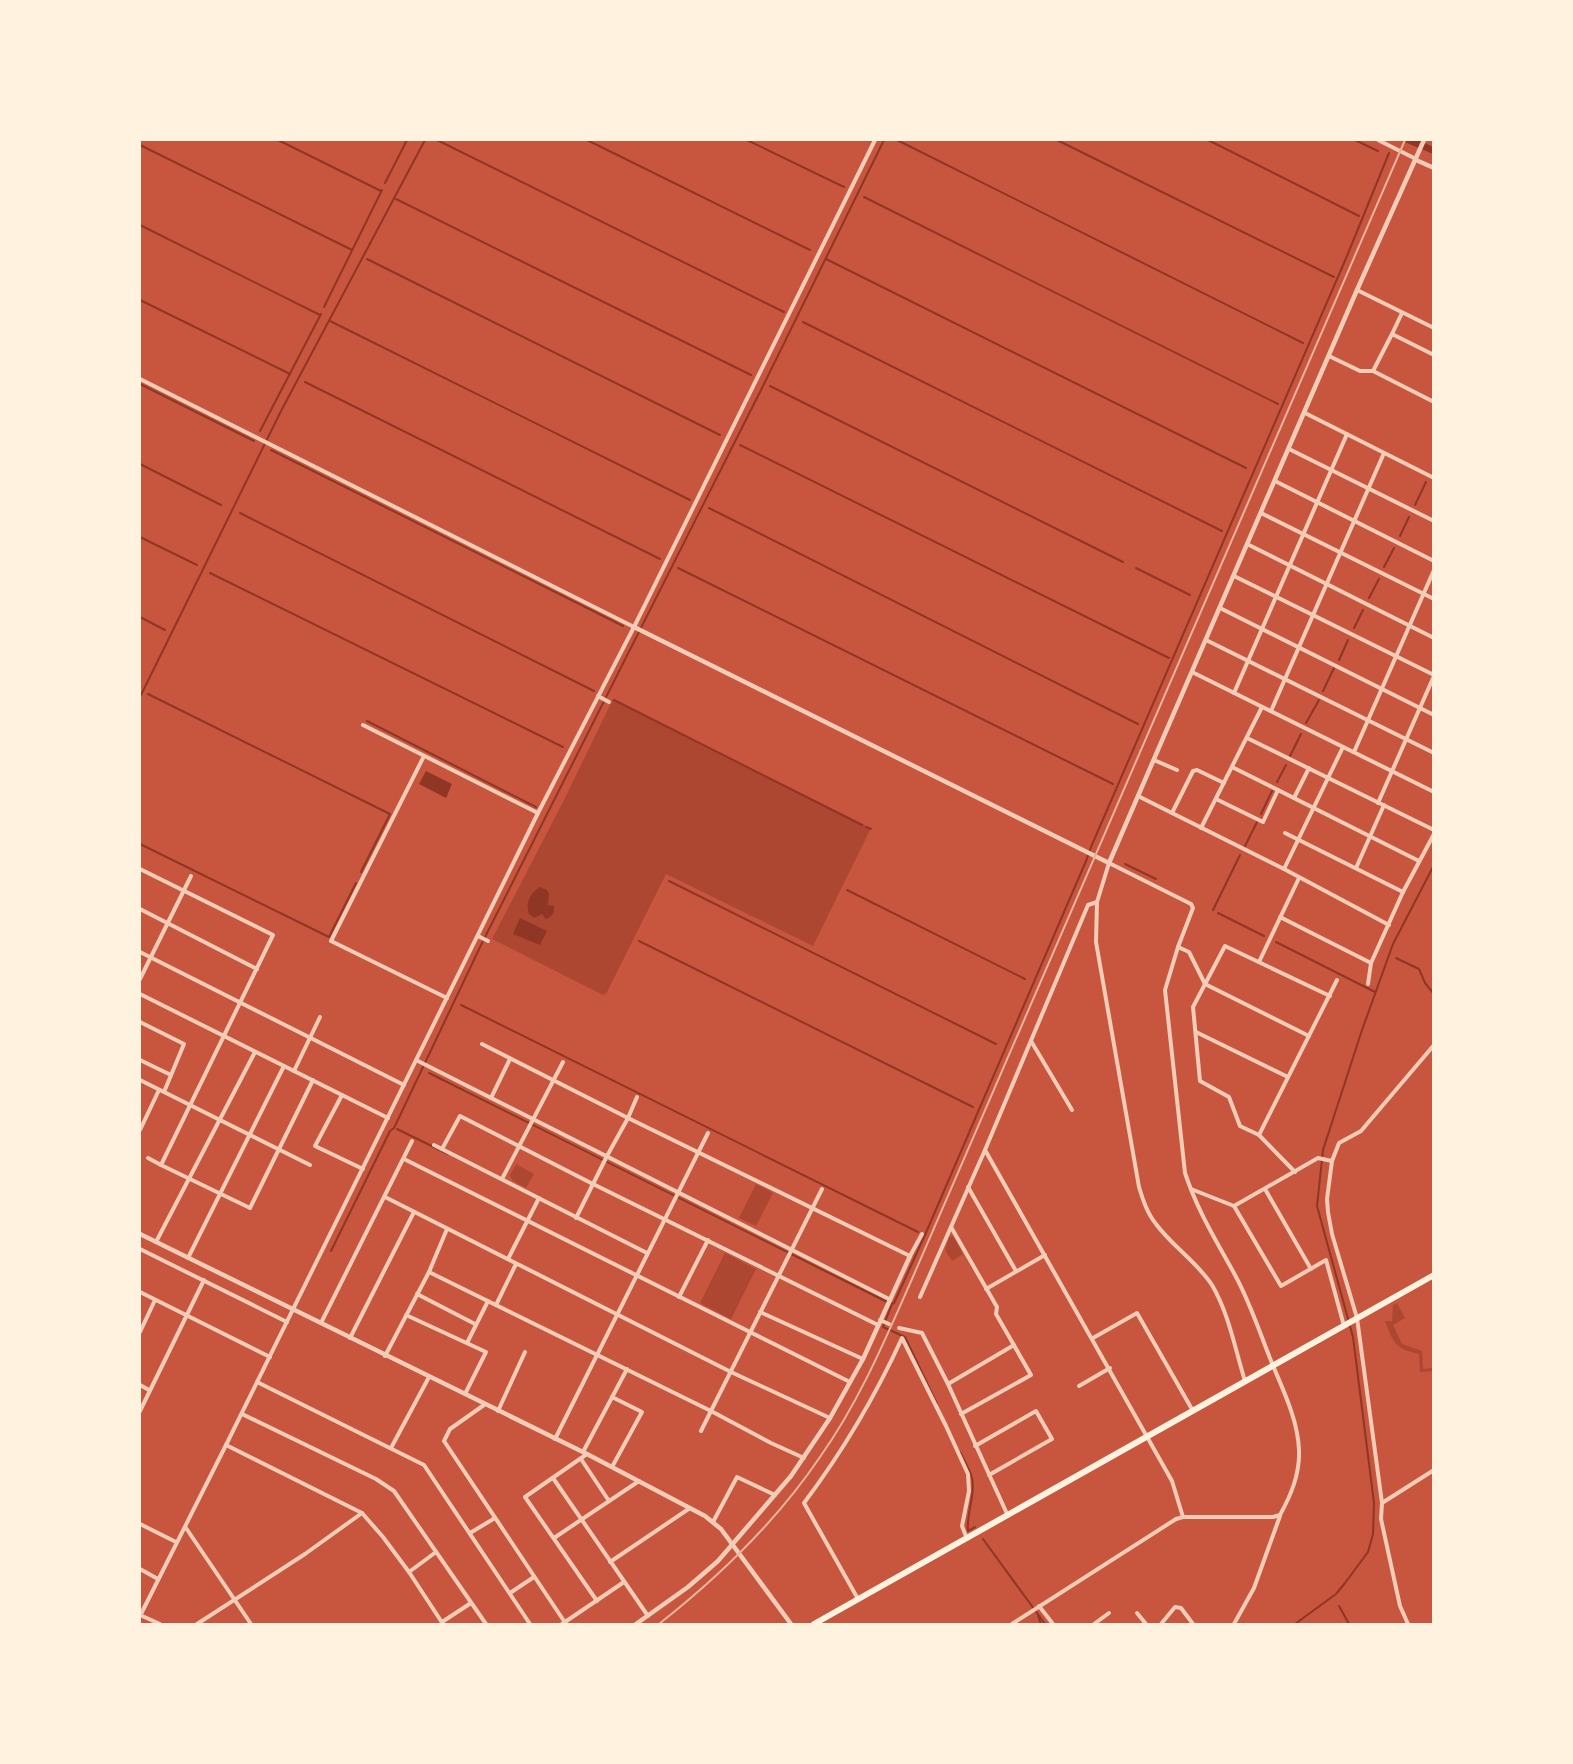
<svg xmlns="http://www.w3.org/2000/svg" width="1573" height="1764" font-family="'Sofia Sans Condensed',sans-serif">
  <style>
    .green { fill: #ae4732 }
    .water { fill: #8f3625 }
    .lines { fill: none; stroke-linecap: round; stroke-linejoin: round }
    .stream { stroke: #8f3625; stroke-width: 2 }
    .minor { stroke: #f1ccb7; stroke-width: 4 }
    .tertiary { stroke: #f1ccb7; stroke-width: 4.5 }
    .primary { stroke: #fff3e0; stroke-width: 6 }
    .rail { stroke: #e9b49f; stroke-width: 2 }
  </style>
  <rect width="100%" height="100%" fill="#c8553d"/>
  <!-- green -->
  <g class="green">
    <polygon points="613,699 871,828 813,946 666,874 606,994 603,995 492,939 563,802"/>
    <polygon points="516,1164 534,1174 526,1188 512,1180 510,1175"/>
    <polygon points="756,1184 773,1193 756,1226 739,1218"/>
    <polygon points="953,1236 963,1254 952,1261 945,1250 949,1237"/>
    <polygon points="725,1253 756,1269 731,1319 700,1303"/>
    <path d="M 1397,1303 L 1405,1318 L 1393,1325 L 1402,1344 L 1422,1351 L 1423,1369 L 1433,1368 L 1433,1371 L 1420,1372 L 1419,1354 C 1396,1349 1393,1343 1385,1321 L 1392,1321 L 1393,1305 Z"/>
  </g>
  <!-- water -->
  <g class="water">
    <polygon points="1400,140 1419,140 1433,147 1433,154"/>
    <polygon points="426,771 452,784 446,798 419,784"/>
    <path d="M 540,887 L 547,890 L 549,894 L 548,905 L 554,906 C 555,912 552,917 546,919 L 542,914 L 534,918 L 529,914 C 525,903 530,893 540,887 Z"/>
    <polygon points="520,918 547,931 540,945 513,934"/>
  </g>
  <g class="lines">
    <!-- stream -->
    <g class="stream">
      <polyline points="278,140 381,191"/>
      <polyline points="437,140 784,312"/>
      <polyline points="587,140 810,250"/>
      <polyline points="747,140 844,187"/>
      <polyline points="897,140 1303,343"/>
      <polyline points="1057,140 1334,277"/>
      <polyline points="1208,140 1359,216"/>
      <polyline points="1355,140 1378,151"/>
      <polyline points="140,145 352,250"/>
      <polyline points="385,183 407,140"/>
      <polyline points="864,197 1278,404"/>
      <polyline points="396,199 751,375"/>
      <polyline points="140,225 320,315"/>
      <polyline points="367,259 720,435"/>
      <polyline points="826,259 1246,468"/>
      <polyline points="140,300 290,374"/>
      <polyline points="324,307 382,190"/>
      <polyline points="330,321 690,500"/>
      <polyline points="803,322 1222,531"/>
      <polyline points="305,382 660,559"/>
      <polyline points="140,384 254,441"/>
      <polyline points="770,386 1123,562"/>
      <polyline points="260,431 321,314"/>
      <polyline points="740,445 1169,658"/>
      <polyline points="271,450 623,626"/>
      <polyline points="140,464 221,505"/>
      <polyline points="1433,467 1434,467"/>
      <polyline points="1415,505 1426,482"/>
      <polyline points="709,508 1138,724"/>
      <polyline points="240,513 594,691"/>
      <polyline points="1400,536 1409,517"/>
      <polyline points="140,537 197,565"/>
      <polyline points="1384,567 1394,548"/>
      <polyline points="678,568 1113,784"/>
      <polyline points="1136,568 1190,595"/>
      <polyline points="210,573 563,747"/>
      <polyline points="1369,598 1379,579"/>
      <polyline points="140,617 165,630"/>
      <polyline points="1354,628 1363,610"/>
      <polyline points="1339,660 1348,640"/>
      <polyline points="1323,691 1334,668"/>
      <polyline points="148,694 390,814 361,872"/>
      <polyline points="140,697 281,411 425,140"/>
      <polyline points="614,700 862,825"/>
      <polyline points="367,721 536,807"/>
      <polyline points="1306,723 1319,700"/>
      <polyline points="1290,756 1301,734"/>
      <polyline points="1277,782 1286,765"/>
      <polyline points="1261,814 1272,791"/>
      <polyline points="866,827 871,829"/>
      <polyline points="140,844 329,937 356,883"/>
      <polyline points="1245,846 1257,822"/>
      <polyline points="1125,864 1156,879"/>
      <polyline points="669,881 996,1044"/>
      <polyline points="847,890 1025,979"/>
      <polyline points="1213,910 1240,855"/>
      <polyline points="1218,913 1264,936"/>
      <polyline points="639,941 973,1107"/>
      <polyline points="1276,942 1375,992"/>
      <polyline points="1396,958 1419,969 1425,983 1434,994"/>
      <polyline points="461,1005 918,1232"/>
      <polyline points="429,1073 887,1302"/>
      <polyline points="397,1129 448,1154"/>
      <polyline points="331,1251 390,1131 394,1128 482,943 761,390 884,140"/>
      <polyline points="892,1304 894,1303 925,1235 1086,861 1091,847 1347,256 1389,153"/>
      <polyline points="892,1304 883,1327 905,1337 937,1404"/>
      <path d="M 960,1452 C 964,1460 970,1470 972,1478 C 976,1494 966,1514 968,1531 L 975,1527"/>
      <polyline points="983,1539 1045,1624"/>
      <polyline points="1339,1606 1349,1624"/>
      <polyline points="1038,1616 1041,1624"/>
      <polyline points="1295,1624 1336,1594 1345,1583 1368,1552 1373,1534 1374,1503 1353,1337 1317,1206 1323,1150 1362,1030 1393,944 1434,865"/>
    </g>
    <!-- minor -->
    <g class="minor">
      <polyline points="1378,140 1416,159"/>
      <polyline points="1357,290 1434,328"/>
      <polyline points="1392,334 1402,313"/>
      <polyline points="1329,356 1360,371 1373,371 1434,402"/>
      <polyline points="1373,371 1392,334 1434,355"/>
      <polyline points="140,379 634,627"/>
      <polyline points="1305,413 1434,478"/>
      <polyline points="1289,449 1434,521"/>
      <polyline points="1275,481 1434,561"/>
      <polyline points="1261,513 1434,599"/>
      <polyline points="1247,544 1434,638"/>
      <polyline points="1234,576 1434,675"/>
      <polyline points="1220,608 1434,715"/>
      <polyline points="1206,640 1434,753"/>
      <polyline points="1192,672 1434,792"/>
      <polyline points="1234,693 1347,434"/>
      <polyline points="598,696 609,702"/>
      <polyline points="1271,711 1384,453"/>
      <polyline points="363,725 538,813"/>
      <polyline points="1247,738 1434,830"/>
      <polyline points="1354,752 1434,570"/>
      <polyline points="424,756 331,941 447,998"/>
      <polyline points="1154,760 1177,770"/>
      <polyline points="1232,767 1419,861"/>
      <polyline points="1138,796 1284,869 1389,925"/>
      <polyline points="1294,798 1309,768"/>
      <polyline points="1216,799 1263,822 1278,790"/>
      <polyline points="1378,803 1434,676"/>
      <polyline points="1172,813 1193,771 1197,770 1224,783"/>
      <polyline points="1201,828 1262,707"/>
      <polyline points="1285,833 1403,892"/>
      <polyline points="1356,868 1384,805"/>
      <polyline points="140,869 273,935 161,1165 250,1208 313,1080"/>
      <polyline points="1284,869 1343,747"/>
      <polyline points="140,909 257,969"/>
      <polyline points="1280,917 1371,963"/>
      <polyline points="478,936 488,941"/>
      <polyline points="1178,947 1189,952 1205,984 1309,1036"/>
      <polyline points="140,952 404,1085"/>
      <polyline points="1259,962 1299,878"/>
      <polyline points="140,979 191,876"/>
      <polyline points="1368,984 1371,963 1403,892 1434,834"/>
      <polyline points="140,994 388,1118"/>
      <polyline points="140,1022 184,1044 164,1092"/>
      <polyline points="1196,1032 1288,1077"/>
      <polyline points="1031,1041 1072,1110"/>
      <polyline points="482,1044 628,1118 910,1256 922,1234"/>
      <polyline points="140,1060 171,1075"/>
      <polyline points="416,1060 889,1299"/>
      <polyline points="294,1071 320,1017"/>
      <polyline points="140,1080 310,1165"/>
      <polyline points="342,1095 315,1146 363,1169"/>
      <polyline points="491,1098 510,1059"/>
      <polyline points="140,1130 159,1090"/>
      <polyline points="1259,1135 1337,980"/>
      <polyline points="434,1145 647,1253"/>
      <polyline points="442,1149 460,1116 593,1184 878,1325"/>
      <polyline points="985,1150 1172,1481 1183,1517"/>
      <polyline points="148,1158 161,1165"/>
      <polyline points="404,1159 850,1382"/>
      <polyline points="1332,1161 1327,1199 1328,1212 1332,1234 1357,1318 1382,1503 1381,1519 1400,1606 1408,1624"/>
      <polyline points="1295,1172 1259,1135 1240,1126 1229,1097 1200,1081 1193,1007 1225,946 1330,996"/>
      <polyline points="502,1179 563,1062"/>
      <polyline points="968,1187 1016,1271"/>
      <polyline points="1191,1189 1234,1206 1318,1158 1332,1161 1339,1143 1361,1131 1434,1045"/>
      <polyline points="1265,1189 1311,1269"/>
      <polyline points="385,1197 731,1372 830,1418"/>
      <polyline points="1234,1206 1281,1286 1326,1260 1344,1326"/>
      <polyline points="576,1218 607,1156 628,1118 637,1097"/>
      <polyline points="951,1227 997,1307 996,1314 1031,1375 961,1414"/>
      <polyline points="156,1242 255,1052"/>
      <polyline points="140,1249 287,1322"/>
      <polyline points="188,1258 284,1066"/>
      <polyline points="508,1259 539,1198"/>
      <polyline points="429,1272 711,1411 771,1443 804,1458"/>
      <polyline points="986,1289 1045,1255"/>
      <polyline points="140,1292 270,1357"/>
      <polyline points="417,1294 475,1324"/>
      <polyline points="679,1297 708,1240"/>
      <polyline points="920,1297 985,1150 1088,905 1097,902"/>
      <polyline points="496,1305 516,1264"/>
      <polyline points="760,1312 863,1359"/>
      <polyline points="406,1315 486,1352 465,1394"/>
      <polyline points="880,1320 889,1324"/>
      <polyline points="321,1323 412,1141"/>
      <polyline points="899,1328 922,1333 948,1384 1008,1516"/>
      <polyline points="140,1332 155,1300"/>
      <polyline points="350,1338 414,1212"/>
      <polyline points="1093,1338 1137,1313 1193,1411"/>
      <polyline points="467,1343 488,1301"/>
      <polyline points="385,1356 429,1272 447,1229"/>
      <polyline points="257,1382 424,1465 530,1624"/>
      <polyline points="948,1384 1014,1345"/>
      <polyline points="140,1385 149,1390"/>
      <polyline points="1079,1386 1110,1368"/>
      <polyline points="484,1405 450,1429 444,1441 566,1624"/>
      <polyline points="140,1411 204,1280"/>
      <polyline points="498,1411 525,1352"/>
      <polyline points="242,1414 376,1479 394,1491 486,1624"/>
      <polyline points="701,1431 822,1189"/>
      <polyline points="555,1439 708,1133"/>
      <polyline points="226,1445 362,1513 383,1537 409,1572 443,1624"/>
      <polyline points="975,1446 1036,1411 1052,1439 989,1475"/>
      <polyline points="391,1448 429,1377"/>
      <polyline points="583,1452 627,1369"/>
      <polyline points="587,1454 525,1497 597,1601"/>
      <polyline points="581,1459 609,1501"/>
      <polyline points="612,1467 642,1412 612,1397"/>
      <polyline points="553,1478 648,1616"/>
      <polyline points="1382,1503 1434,1470"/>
      <polyline points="713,1522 737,1477 775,1495"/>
      <polyline points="140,1524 176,1542"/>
      <polyline points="186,1528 251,1624"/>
      <polyline points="470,1533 495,1518"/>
      <polyline points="554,1538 639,1481"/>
      <polyline points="610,1562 690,1508"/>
      <polyline points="140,1569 158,1579"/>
      <polyline points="409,1572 436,1552"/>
      <polyline points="510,1593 534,1577"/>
      <path d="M 858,1599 L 804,1503 C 843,1451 875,1397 902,1338 L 946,1426 L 968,1474 L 969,1491 L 962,1526 L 967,1539"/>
      <polyline points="1039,1606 1053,1624"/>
      <polyline points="1137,1613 1146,1624"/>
      <polyline points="140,1615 160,1624"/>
      <polyline points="140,1616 226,1445 538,813 634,627 875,140"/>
      <polyline points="442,1622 471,1603"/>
      <polyline points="197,1624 305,1554 362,1513"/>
      <polyline points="562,1624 624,1582"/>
      <path d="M 1012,1624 L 1176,1519 L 1183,1517 L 1273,1517 L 1280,1515 C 1291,1495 1300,1474 1299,1450 C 1298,1422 1285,1394 1274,1368 C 1261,1337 1251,1304 1235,1275 C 1216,1240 1198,1212 1185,1173 L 1165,990 L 1178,947 L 1193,908 L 1191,904 L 1109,863 L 1097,902 L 1096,942 L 1139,1187 C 1143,1200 1147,1213 1156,1224 C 1172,1246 1197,1262 1212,1285 C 1229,1314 1235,1349 1245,1381"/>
      <polyline points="1094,1624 1109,1613"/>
      <polyline points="1161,1624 1175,1607 1181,1608 1193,1624"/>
      <polyline points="1234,1624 1254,1588 1280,1516"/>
    </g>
    <!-- tertiary -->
    <g class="tertiary">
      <polyline points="1416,160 1434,168"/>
      <polyline points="634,627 1109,863 1357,290 1424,140"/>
      <polyline points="140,1234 587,1454 705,1516 721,1529 791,1624"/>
      <polyline points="636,1624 688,1587 718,1561 791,1476 830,1418 863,1359 910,1256"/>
    </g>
    <!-- primary -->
    <polyline class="primary" points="814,1624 1434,1275"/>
    <!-- rail -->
    <path class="rail" d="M 659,1624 C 720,1576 776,1522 820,1457 C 859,1402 885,1340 912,1279 L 1405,140"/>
  </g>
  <!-- border -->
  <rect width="1573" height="1764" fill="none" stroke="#fff3e0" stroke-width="282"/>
</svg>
